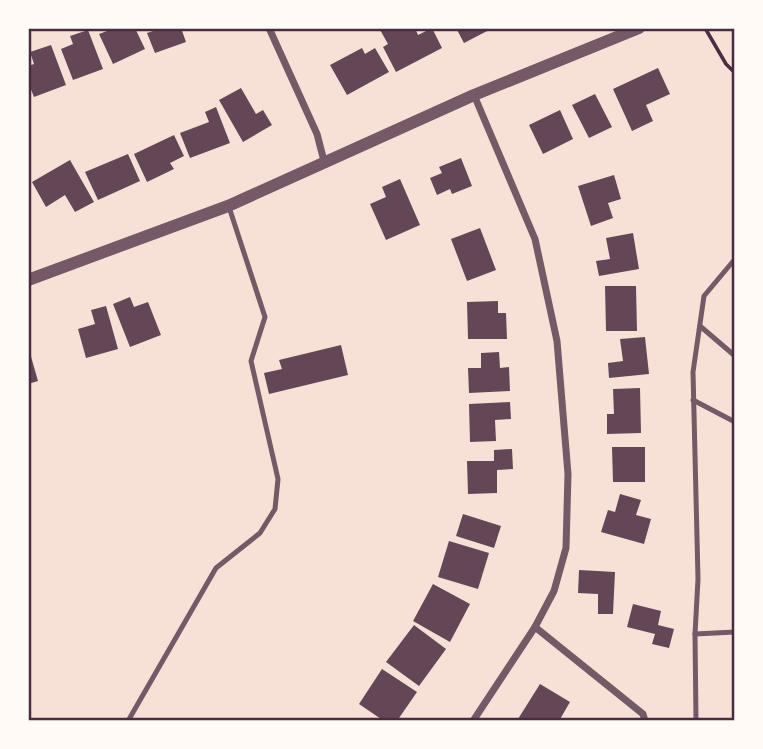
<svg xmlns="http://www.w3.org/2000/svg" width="763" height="749" font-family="Cabin,sans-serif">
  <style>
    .building { fill: #644757 }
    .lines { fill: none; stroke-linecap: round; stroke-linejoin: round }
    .path { stroke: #4a2c40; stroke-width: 3.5 }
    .service { stroke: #755966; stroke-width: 5 }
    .minor { stroke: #755966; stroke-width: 7 }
    .tertiary { stroke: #755966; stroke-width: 12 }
    .neatline { fill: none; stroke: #4a2c40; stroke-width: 2.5 }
  </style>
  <rect width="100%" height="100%" fill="#f7e1d7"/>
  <!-- building -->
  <g class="building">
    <polygon points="106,28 135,28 145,49 113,64 99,34 107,31"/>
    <polygon points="162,28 181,28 186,42 155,53 147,33"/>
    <polygon points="379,28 415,28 418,35 432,28 442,48 396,72 383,47 388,44"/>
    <polygon points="456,28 493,28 464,43"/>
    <polygon points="88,30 103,69 73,80 61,49 73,44 70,36"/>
    <polygon points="51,45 66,85 34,97 28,82 28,66 34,64 30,52"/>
    <polygon points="362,48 365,54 375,48 389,72 347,95 330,65"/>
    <polygon points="658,68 670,94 646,105 653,121 632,131 613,89"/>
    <polygon points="241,88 256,114 263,110 272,125 243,142 219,100"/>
    <polygon points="595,94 612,127 589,138 572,105"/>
    <polygon points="216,107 230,143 190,158 180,133 209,122 205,112"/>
    <polygon points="560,110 573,139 543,154 529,125"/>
    <polygon points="174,135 184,156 170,163 174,169 147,182 134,154"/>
    <polygon points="128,154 140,181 98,200 85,172"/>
    <polygon points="461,158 472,186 452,194 450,189 437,195 430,178 442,173 439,167"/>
    <polygon points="70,160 94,202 75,212 65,195 46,207 32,182"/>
    <polygon points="614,175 621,199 608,203 613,218 591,226 578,186"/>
    <polygon points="400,179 420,225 386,240 370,204 386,197 382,187"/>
    <polygon points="480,228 496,270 467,281 451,239"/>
    <polygon points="633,233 639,269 599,276 596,261 610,259 606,238"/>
    <polygon points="605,286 636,286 637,331 606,331"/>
    <polygon points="130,297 134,307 148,302 161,335 130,347 113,304"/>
    <polygon points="498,301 498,313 506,313 507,339 468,339 467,302"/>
    <polygon points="106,306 118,349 86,358 78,329 95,324 91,310"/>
    <polygon points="645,337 649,374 609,378 608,363 623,361 620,339"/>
    <polygon points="341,345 348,375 269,394 264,373 282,369 279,360"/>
    <polygon points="28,346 38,381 28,384"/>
    <polygon points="499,352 500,368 509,367 510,391 469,393 468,368 481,368 481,353"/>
    <polygon points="640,388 641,433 607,434 607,414 614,414 613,389"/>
    <polygon points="510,402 511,419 495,420 496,441 470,442 469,404"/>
    <polygon points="612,447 645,447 645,482 613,482"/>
    <polygon points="512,449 513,469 497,470 497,493 468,494 467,461 494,461 494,450"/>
    <polygon points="620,494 641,500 636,515 651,519 644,544 601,532 608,510 615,512"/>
    <polygon points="463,514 501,526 494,548 456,536"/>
    <polygon points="449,541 489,553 478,589 438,577"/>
    <polygon points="579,570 615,572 613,614 598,614 598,594 578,593"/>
    <polygon points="433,584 470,604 450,642 413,621"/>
    <polygon points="633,604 661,611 658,625 674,629 669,648 652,644 655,634 627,627"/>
    <polygon points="414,625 446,649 419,686 386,662"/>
    <polygon points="382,669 417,692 397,721 384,721 359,704"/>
    <polygon points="540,684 570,702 559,721 521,721 518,719"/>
  </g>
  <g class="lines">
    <!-- path -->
    <polyline class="path" points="705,28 726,64 735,73"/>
    <!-- service -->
    <g class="service">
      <polyline points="700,326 735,356"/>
      <polyline points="693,400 735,422"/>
      <polyline points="695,634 735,632"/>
      <polyline points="128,721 216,568 260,533 275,509 278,479 251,361 265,317 229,207"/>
      <polyline points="696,721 695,634 698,579 693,372 704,296 735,259"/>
    </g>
    <!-- minor -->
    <g class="minor">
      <polyline points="269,28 317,134 324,161"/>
      <polyline points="535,627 643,714 645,721"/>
      <polyline points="473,721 535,627 554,591 566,548 568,474 557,341 535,239 474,95"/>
    </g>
    <!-- tertiary -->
    <polyline class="tertiary" points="28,280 228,206 474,95 639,28"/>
  </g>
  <!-- border -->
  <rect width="763" height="749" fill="none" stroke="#fffaf5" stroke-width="60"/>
  <rect x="30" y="30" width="703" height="689" class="neatline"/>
</svg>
